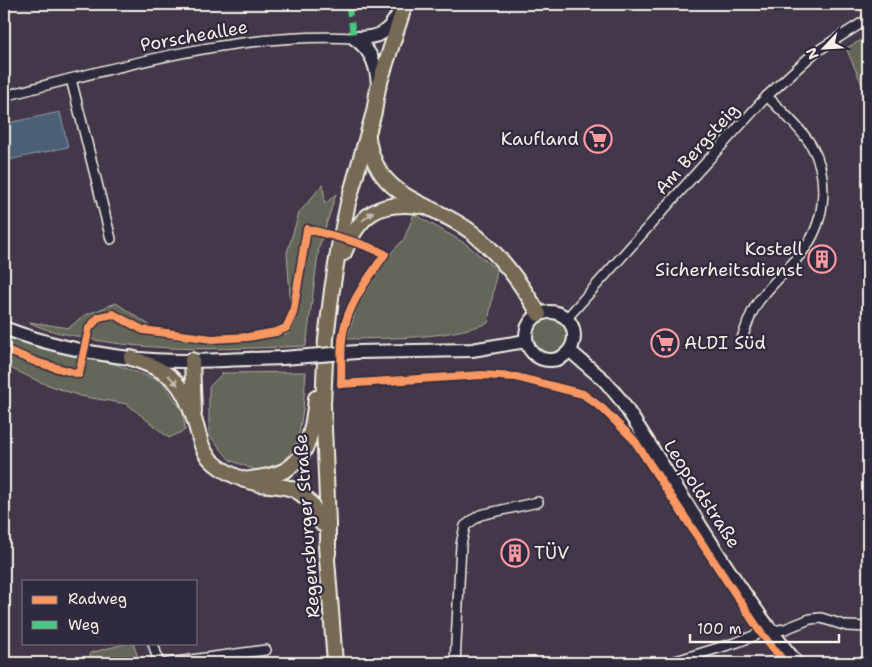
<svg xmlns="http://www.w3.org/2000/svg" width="872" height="667" font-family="'Shantell Sans',sans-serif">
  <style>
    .green { fill: #636658; stroke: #acaca0 }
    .water { fill: #4c6077; stroke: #8f9aa4 }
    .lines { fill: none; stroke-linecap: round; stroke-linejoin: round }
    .street-casing { stroke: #f4f1e8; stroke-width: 12 }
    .secondary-casing { stroke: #f4f1e8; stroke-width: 16 }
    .primary-casing { stroke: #f4f1e8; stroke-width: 18 }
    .street { stroke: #2f2a3d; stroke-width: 9 }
    .secondary { stroke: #2f2a3d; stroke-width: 12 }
    .primary { stroke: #766a55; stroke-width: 14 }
    .secondary-bridge-casing { stroke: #f4f1e8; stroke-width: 16; stroke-linecap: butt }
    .secondary-bridge { stroke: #2f2a3d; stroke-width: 12 }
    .quiet { stroke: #46c982; stroke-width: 6; stroke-dasharray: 12 6; stroke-linecap: butt }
    .cycleway-casing { stroke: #2f2a3d; stroke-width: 11 }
    .cycleway { stroke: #f99763; stroke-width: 8 }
    .oneway { fill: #c2bbad }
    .labels { text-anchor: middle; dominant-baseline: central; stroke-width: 4.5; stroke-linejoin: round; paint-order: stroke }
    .street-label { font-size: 18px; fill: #f4f1e8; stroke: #2f2a3d }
    .poi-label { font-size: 18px; fill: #f4f1e8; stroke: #2f2a3d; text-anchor: end }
  </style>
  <rect width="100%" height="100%" fill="#433849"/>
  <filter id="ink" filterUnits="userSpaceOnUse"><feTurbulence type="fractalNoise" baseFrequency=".02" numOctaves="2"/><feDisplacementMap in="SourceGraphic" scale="10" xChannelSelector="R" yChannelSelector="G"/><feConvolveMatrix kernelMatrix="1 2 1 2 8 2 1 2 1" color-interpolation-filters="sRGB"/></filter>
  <g filter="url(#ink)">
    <!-- green -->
    <g class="green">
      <polygon points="868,37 868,98 846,48"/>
      <path d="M 323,184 L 325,204 L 336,194 L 319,247 L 306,346 C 231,349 154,353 80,337 C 62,333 45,331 29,322 L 69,328 L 83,316 L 116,303 L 170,339 L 208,343 L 288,334 L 290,295 L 287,253 L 299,213 Z"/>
      <path d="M 414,214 L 466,244 L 497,270 L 488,323 C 443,339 394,338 347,339 L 357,306 L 392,252 L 404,239 Z"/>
      <circle cx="549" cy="335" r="18"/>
      <polygon points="4,335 115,364 163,382 183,412 185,430 169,438 127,404 80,396 40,382 4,365"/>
      <polygon points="306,372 303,409 298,440 284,462 258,471 230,460 209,435 209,387 223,373"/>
      <polygon points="128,643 133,643 140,663 91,663 90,653"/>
    </g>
    <!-- water -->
    <polygon class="water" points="60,112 68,147 4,161 4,124"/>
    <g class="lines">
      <!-- street casing -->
      <g class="street-casing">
        <g id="street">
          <polyline points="71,79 111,239"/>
          <path d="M 4,96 C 118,67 234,32 354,38"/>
          <polyline points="567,318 700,169 767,96 814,53 868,19"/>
          <path d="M 741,341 C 746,328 750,313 758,302 C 772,282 792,267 806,247 C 826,218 829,175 811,145 C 800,127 781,111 767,96"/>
          <polyline points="153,643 159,663"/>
          <polyline points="168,663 266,650"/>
          <polyline points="455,663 461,545 465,526 480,515 538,502"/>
          <polyline points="669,663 738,642 761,633 785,629 810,619 821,618 847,626 868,627"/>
        </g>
      </g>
      <!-- secondary casing -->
      <g class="secondary-casing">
        <g id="secondary">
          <path d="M 354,38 C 377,38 387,35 398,14"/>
          <path d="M 354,38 C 371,50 377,65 378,86"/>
          <circle cx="550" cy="336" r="24"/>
          <path d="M 4,328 C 43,343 88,353 130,358 C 180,364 233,359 283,358"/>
          <path d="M 570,351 L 605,381 L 620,399 C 679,486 729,582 797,663"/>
          <polyline points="357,352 472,350 526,341"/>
        </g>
      </g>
      <!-- primary casing -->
      <g class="primary-casing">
        <g id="primary">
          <path d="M 368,138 C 377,202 433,201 474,234 C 502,257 521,283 539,314"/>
          <path d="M 344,253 C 359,215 377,201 419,206"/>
          <path d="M 131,358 C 171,372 182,380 195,422 C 199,435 201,450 211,460 C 223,472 243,480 259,484 C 273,486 288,485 300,493 C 311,500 316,513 322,524"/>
          <polyline points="192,360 194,412"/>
          <path d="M 244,480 C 256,478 268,477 279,473 C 310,461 313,426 316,398"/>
          <polyline points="326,546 335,663"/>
          <polyline points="328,554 328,523 323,404 326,339 332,290 339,246 348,203 374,112 378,88 405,4"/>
        </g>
      </g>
      <!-- street -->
      <use href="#street" class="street"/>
      <!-- secondary -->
      <use href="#secondary" class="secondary"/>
      <!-- primary -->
      <use href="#primary" class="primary"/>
      <!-- secondary-bridge casing -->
      <g class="secondary-bridge-casing">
        <polyline id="secondary-bridge" points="283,358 357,352"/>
      </g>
      <!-- secondary-bridge -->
      <use href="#secondary-bridge" class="secondary-bridge"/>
      <!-- quiet -->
      <polyline class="quiet" points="348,4 354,38"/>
      <!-- cycleway casing -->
      <g class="cycleway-casing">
        <path id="cycleway" d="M 4,349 L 39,363 L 79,374 L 89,328 L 99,317 L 113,314 L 143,330 L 212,339 L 248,337 L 276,332 L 286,328 L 293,313 L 307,229 C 334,236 360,242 385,254 C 368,279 349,302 343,333 C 340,349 342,368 341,384 L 482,375 L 516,377 L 583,394 L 603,409 L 634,440 L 761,633 L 785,663"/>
      </g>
      <!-- cycleway -->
      <use href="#cycleway" class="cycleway"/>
    </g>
    <!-- one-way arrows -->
    <defs><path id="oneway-solid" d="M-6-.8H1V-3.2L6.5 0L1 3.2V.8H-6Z" transform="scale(1.25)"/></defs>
    <g class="oneway">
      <use href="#oneway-solid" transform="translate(368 216) rotate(-39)"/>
      <use href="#oneway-solid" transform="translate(173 380) rotate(46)"/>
    </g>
  </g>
  <!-- icons -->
  <defs>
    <g id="supermarket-ring" transform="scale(1.4375)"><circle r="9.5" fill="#2f2a3d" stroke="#ff9aa2" stroke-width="1.5"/><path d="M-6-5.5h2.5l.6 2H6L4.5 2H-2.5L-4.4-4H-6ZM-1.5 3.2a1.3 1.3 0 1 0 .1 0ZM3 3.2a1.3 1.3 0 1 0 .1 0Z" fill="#ff9aa2"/></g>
    <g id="building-ring" transform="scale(1.4375)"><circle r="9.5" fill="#2f2a3d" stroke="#ff9aa2" stroke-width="1.5"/><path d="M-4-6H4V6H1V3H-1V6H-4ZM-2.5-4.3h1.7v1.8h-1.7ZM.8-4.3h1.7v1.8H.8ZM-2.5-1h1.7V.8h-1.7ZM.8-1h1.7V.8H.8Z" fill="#ff9aa2"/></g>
  </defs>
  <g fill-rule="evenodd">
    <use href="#supermarket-ring" x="598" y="139"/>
    <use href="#building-ring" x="822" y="259"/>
    <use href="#supermarket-ring" x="665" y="343"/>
    <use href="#building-ring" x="515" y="553"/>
  </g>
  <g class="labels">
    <!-- street labels -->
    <g class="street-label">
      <text transform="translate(194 36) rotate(-10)">Porscheallee</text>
      <text transform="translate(697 149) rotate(-48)">Am Bergsteig</text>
      <text transform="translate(702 494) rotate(57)">Leopoldstraße</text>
      <text transform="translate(307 526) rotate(-94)">Regensburger Straße</text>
    </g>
    <!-- poi labels -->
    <g class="poi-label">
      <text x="579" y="139">Kaufland</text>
      <text x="803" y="249">Kostell<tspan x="803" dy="21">Sicherheitsdienst</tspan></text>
      <text x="684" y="343" text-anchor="start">ALDI Süd</text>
      <text x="534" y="553" text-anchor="start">TÜV</text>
    </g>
  </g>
  <!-- margin -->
  <rect width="872" height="667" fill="none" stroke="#2f2a3d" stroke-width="20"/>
  <rect x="10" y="10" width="852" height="647" fill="none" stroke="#f4f1e8" stroke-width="2" filter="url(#ink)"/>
  <!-- legend -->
  <rect x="22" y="580" width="175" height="65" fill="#2f2a3d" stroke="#7e7a81"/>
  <rect x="32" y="596" width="25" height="8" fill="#f99763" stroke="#7e7a81"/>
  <text x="68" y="604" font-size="15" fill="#f4f1e8">Radweg</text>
  <rect x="32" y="621" width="25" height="8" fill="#46c982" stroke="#7e7a81"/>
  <text x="68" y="630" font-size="15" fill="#f4f1e8">Weg</text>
  <!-- north arrow -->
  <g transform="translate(824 48) rotate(245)" stroke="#2f2a3d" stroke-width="4" paint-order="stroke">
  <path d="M0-4L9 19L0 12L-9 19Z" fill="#f4f1e8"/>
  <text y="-8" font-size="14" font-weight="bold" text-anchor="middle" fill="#f4f1e8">N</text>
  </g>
  <!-- scale -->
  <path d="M690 634v8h149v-8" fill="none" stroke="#f4f1e8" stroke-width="2.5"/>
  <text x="697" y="634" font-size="15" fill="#f4f1e8" stroke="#2f2a3d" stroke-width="4" paint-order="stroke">100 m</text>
</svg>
